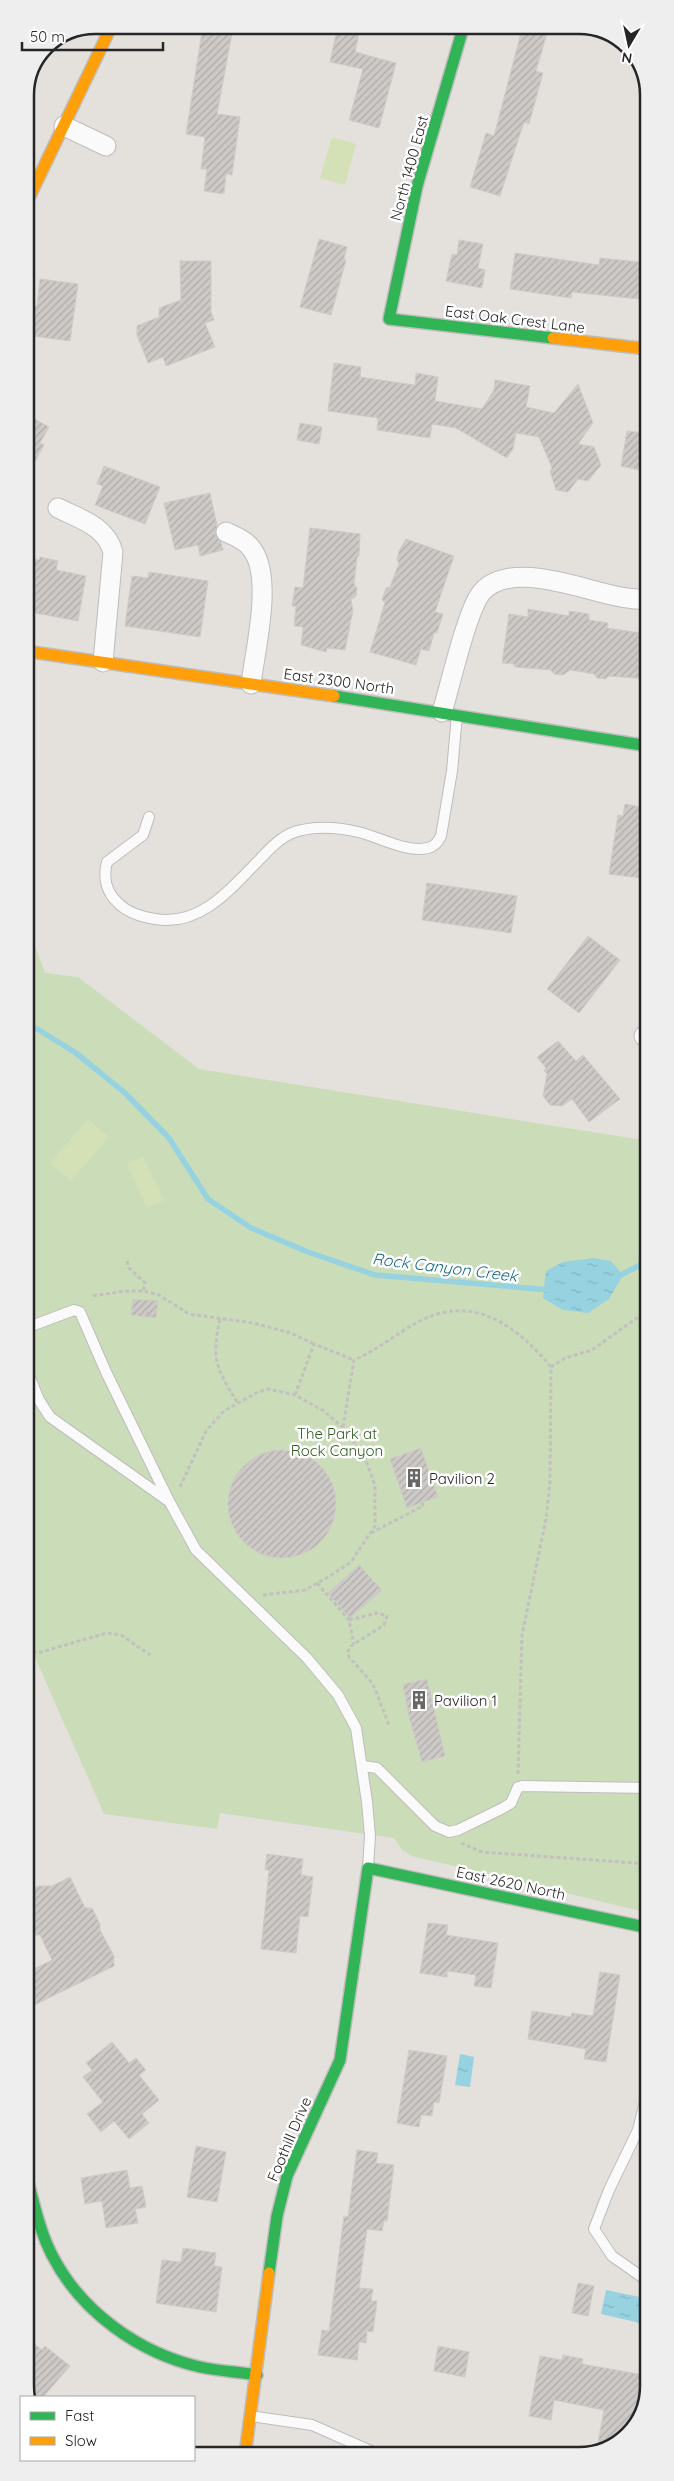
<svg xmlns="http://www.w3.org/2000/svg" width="674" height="2481" font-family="Quicksand,sans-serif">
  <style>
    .park { fill: #caddb8 }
    .pitch { fill: #d4e1b6 }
    .water { fill: url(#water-ripples) }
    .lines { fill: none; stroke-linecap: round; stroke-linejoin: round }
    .stream { stroke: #96d2e0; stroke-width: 5.5 }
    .building { fill: url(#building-hatch); stroke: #cfccc8 }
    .lane-casing { stroke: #bebdbd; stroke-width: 12 }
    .street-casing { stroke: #bebdbd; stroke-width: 21 }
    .fast-casing { stroke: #bebdbd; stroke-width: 14 }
    .slow-casing { stroke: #bebdbd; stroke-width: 14 }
    .path { stroke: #c2c1c0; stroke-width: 3; stroke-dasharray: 4 2.5; stroke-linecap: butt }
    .lane { stroke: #fbfafa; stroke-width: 10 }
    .street { stroke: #fbfafa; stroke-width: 19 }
    .fast { stroke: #30b455; stroke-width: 11 }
    .slow { stroke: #ff9f0a; stroke-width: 11 }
    .labels { text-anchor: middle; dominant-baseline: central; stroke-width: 5; stroke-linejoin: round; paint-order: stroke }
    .street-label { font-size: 15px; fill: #262626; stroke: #fff }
    .park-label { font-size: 15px; fill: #305b1f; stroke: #fff }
    .poi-label { font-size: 15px; fill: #262626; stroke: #fff; text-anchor: start }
    .water-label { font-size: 16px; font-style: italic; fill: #196a88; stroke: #fff }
    .rim { fill: none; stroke: #262626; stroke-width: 2.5 }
  </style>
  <defs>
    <pattern id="water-ripples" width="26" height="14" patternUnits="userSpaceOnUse" patternTransform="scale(1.25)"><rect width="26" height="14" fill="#96d2e0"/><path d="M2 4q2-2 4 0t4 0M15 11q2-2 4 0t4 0" fill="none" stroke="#81b4c0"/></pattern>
    <pattern id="building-hatch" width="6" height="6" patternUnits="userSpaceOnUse" patternTransform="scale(1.25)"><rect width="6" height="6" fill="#ccc9c6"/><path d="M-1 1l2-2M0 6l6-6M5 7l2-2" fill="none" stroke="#afacaa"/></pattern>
  </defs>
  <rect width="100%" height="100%" fill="#e4e0dc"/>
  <!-- park -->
  <polygon class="park" points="26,922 45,973 78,977 199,1069 648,1141 649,1913 412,1856 402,1850 394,1838 220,1813 217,1829 104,1814 26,1637"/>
  <!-- pitch -->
  <g class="pitch">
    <polygon points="332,137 356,144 345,185 320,178"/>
    <polygon points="88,1119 109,1137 71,1181 50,1163"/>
    <polygon points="143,1156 164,1200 147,1208 127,1164"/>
  </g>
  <!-- water -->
  <g class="water">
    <polygon points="593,1258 611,1261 623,1275 609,1299 588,1313 563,1310 543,1298 546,1271 563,1262"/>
    <polygon points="460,2054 474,2057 470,2087 455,2085"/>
    <polygon points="606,2290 649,2299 649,2325 601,2314"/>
  </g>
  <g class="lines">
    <!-- stream -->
    <g class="stream">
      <polyline points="26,1022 76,1053 125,1093 169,1138 208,1199 251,1228 308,1252 375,1275 550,1290"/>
      <polyline points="617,1277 648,1261"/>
    </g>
  </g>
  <!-- building -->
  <g class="building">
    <polygon points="203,25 233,28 217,114 240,117 232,175 226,174 224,194 204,191 207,169 201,169 205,137 186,134"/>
    <polygon points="338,25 361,25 355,52 396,63 379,128 349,120 363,69 330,62"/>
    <polygon points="523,25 549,26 536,71 543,73 529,124 524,122 500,196 470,187 486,133 494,136"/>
    <polygon points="319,239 347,247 344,259 346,260 331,315 300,307"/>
    <polygon points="459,240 483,244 478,268 485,270 482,288 446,281 452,254 457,255"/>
    <polygon points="515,253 599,265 600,258 648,263 648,300 572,292 571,298 510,289"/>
    <polygon points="180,261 211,261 211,312 214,320 205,323 215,347 166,366 163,357 148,363 137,335 137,326 159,317 159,308 181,300"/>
    <polygon points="40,279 78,284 70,341 25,335 27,305 37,306"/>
    <polygon points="334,363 361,367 360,377 415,385 416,373 438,377 435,401 482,409 494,390 495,380 530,386 526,407 554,413 578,384 593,423 578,444 594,447 601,465 588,481 578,479 568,492 556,490 550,471 552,468 539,437 516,433 513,449 507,458 456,428 432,424 430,438 377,430 378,418 328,411"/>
    <polygon points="25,414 49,427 40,443 44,445 25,480"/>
    <polygon points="300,423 322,427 319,444 297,440"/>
    <polygon points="627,431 643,433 642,441 648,442 648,472 621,466"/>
    <polygon points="104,466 160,487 145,524 95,505 103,486 97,484"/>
    <polygon points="210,493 217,525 215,534 221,542 223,550 200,556 198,545 175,550 164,503"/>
    <polygon points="310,528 360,534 359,556 357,558 354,584 357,588 356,596 351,600 353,610 345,650 327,648 326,652 301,645 303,627 294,626 296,606 292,606 295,587 303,588"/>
    <polygon points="406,539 454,556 435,612 443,614 437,633 434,633 429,651 421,649 416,665 370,652 385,602 382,600 386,588 390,587 399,563 397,560 399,551"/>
    <polygon points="40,557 58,561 56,570 86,576 78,621 25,611 25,570 28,558 39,560"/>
    <polygon points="149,572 208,581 200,637 125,626 132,576 148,578"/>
    <polygon points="528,609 569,616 569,611 589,614 589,620 608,623 607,628 648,634 648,679 609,676 605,679 597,678 594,674 570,670 563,675 554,674 551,670 515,667 514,664 502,663 509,614 528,617"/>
    <polygon points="625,804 647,808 646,821 648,822 648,879 609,874 618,815 623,816"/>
    <polygon points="427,883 517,896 511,933 422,920"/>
    <polygon points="588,936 620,960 579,1013 547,989"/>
    <polygon points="558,1041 576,1061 583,1055 620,1099 589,1122 572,1099 562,1106 550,1105 543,1096 547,1074 544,1070 546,1068 537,1057"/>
    <polygon points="133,1299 158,1301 156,1318 131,1315"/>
    <polygon points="421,1448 438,1497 407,1508 390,1459"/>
    <circle cx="282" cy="1504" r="54"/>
    <polygon points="359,1565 382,1590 350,1618 328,1593"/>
    <polygon points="427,1679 445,1756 422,1762 409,1717 403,1684"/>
    <polygon points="267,1854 303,1859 301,1875 313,1877 308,1917 300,1916 296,1953 261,1949 269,1870 265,1870"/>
    <polygon points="70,1877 85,1908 92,1908 100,1924 100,1930 114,1956 114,1966 30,2007 26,1999 26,1973 52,1960 40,1935 33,1935 26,1922 26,1892 38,1886 52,1886"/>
    <polygon points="428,1923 448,1925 446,1935 498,1943 491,1988 474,1986 476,1975 447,1971 447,1977 420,1973"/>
    <polygon points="600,1972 620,1975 606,2062 584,2059 586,2049 528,2039 532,2011 571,2017 572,2013 593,2016"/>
    <polygon points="112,2042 129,2063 136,2058 146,2070 139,2075 159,2100 142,2114 149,2123 129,2139 114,2121 101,2132 87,2114 103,2102 83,2077 92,2070 86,2063"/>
    <polygon points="409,2050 447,2056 439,2103 434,2102 432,2116 421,2115 419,2127 397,2123"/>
    <polygon points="196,2146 226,2152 217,2202 187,2197"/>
    <polygon points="357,2150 378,2153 376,2163 394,2165 387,2221 384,2221 382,2231 367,2229 359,2288 373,2289 371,2301 377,2301 373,2332 367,2331 366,2343 359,2342 357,2360 318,2355 322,2330 329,2331 344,2216 348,2217"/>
    <polygon points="127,2170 130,2188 142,2186 146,2207 135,2209 138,2223 106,2228 102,2201 85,2204 81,2178"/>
    <polygon points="183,2248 216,2253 214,2266 222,2267 216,2312 156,2303 162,2260 181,2262"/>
    <polygon points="578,2283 594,2286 588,2316 572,2313"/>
    <polygon points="26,2337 42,2350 45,2346 70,2366 43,2397 26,2397"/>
    <polygon points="438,2346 469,2352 465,2377 434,2371"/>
    <polygon points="563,2355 583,2359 582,2364 649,2376 646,2395 632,2432 596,2453 604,2410 554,2400 551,2420 529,2416 540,2356 562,2360"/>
  </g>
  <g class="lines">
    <!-- lane casing -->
    <g class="lane-casing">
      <g id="lane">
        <path d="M 149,817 L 143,835 L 107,862 C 103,877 106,892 118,903 C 128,913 142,917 155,919 C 202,927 233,886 262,857 C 273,845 285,833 302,830 C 320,826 341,828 358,832 C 380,837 406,853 428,848 C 436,846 438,841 441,836 L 452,771 L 457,715"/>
        <polyline points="26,1328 74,1310 80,1312 106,1372 169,1501 196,1550 307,1658 338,1695 356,1728 367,1802 370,1836 368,1867"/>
        <polyline points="26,1368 39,1400 50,1417 167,1500"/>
        <polyline points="363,1766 377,1768 435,1826 449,1832 458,1830 503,1808 511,1803 518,1787 522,1786 649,1788"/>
        <polyline points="649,2086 638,2130 609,2190 594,2229 612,2256 649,2282"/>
        <polyline points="251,2416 312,2425 380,2455"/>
      </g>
    </g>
    <!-- street casing -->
    <g class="street-casing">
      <g id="street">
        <polyline points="64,126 106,146"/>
        <path d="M 58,508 C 80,519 106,526 113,552 L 103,662"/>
        <path d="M 226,532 C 235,536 245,540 251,548 C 274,576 255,649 251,684"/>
        <path d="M 442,712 C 450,687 467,609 482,592 C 511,559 585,591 621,597 C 630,599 639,599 648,600"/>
        <polyline points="644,1036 648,1036"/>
      </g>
    </g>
    <!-- fast casing -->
    <g class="fast-casing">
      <g id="fast">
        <polyline points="464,25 417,186 389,319 553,338"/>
        <polyline points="334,696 648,746"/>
        <path d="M 26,2175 C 34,2202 39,2230 52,2255 C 81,2312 139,2353 200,2367 C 219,2371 238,2372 257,2375"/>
        <polyline points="269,2273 277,2216 287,2176 340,2060 368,1868 649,1928"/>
      </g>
    </g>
    <!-- slow casing -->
    <g class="slow-casing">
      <g id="slow">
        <polyline points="25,206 112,25"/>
        <polyline points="553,338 648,349"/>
        <polyline points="25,651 334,696"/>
        <polyline points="245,2455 269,2273"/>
      </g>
    </g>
    <!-- path -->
    <g class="path">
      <polyline points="127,1261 129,1268 145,1283 143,1291"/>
      <polyline points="93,1296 125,1291 143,1291 159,1295 189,1314 253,1323 291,1333 314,1344"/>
      <path d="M 220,1319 C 211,1360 216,1367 237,1402"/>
      <polyline points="295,1395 314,1344 354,1360"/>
      <polyline points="180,1487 206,1431 224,1411 258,1392 268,1389 295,1395 324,1411 342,1427"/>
      <polyline points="371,1533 423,1506 422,1503"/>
      <polyline points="317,1583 349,1620 354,1644"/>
      <path d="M 263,1595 L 305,1590 L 330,1576 L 351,1562 L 375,1526 L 375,1485 L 365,1458 L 343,1427 L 354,1360 C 376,1351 396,1334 416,1323 C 472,1292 516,1325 551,1367"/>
      <polyline points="349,1620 377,1613 387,1616 384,1625 351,1646 348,1651 349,1657 373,1684 389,1725"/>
      <polyline points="26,1652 41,1652 107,1633 121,1635 150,1655"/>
      <polyline points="518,1774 522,1635 546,1519 550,1482 551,1367 565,1358 592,1350 648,1310"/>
      <polyline points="461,1843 482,1852 649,1864"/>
      <polyline points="26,2268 34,2264"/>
    </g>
    <!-- lane -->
    <use href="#lane" class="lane"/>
    <!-- street -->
    <use href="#street" class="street"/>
    <!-- fast -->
    <use href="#fast" class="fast"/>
    <!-- slow -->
    <use href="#slow" class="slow"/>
  </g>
  <!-- icons -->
  <defs>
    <g id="building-bare" transform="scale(1.5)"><path d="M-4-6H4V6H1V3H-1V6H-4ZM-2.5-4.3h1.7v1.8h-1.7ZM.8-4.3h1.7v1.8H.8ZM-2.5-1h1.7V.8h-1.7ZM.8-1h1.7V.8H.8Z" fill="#686766" stroke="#fff" stroke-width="2.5" paint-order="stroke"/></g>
  </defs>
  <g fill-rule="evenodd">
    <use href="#building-bare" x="414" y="1478"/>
    <use href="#building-bare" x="419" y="1700"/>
  </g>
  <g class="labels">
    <!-- street labels -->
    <g class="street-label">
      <text transform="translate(409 168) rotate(-75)">North 1400 East</text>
      <text transform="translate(515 319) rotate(7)">East Oak Crest Lane</text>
      <text transform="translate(339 681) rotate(8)">East 2300 North</text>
      <text transform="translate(511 1883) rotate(12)">East 2620 North</text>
      <text transform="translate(289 2139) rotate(-67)">Foothill Drive</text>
    </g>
    <!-- park labels -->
    <g class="park-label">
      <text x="337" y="1433">The Park at<tspan x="337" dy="17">Rock Canyon</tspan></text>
    </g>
    <!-- poi labels -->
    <g class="poi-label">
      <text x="429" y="1478">Pavilion 2</text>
      <text x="434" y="1700">Pavilion 1</text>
    </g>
    <!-- water labels -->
    <g class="water-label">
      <text transform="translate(445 1267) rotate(7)">Rock Canyon Creek</text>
    </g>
  </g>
  <!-- crop -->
  <path d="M0 0H674V2481H0ZM95 34H579A61 61 0 0 1 640 95V2386A61 61 0 0 1 579 2447H95A61 61 0 0 1 34 2386V95A61 61 0 0 1 95 34Z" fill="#eee" fill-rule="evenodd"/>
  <path class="rim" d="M95 34H579A61 61 0 0 1 640 95V2386A61 61 0 0 1 579 2447H95A61 61 0 0 1 34 2386V95A61 61 0 0 1 95 34Z"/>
  <!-- legend -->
  <rect x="20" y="2396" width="175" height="65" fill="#ffffff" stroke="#a8a8a8"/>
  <rect x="30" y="2412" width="25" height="8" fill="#30b455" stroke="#a8a8a8"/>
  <text x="65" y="2421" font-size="15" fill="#262626">Fast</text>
  <rect x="30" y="2437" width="25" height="8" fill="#ff9f0a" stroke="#a8a8a8"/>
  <text x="65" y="2446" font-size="15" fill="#262626">Slow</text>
  <!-- north arrow -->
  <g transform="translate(629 45) rotate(189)" stroke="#ffffff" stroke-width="4" paint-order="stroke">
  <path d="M0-4L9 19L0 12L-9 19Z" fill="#262626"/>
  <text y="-8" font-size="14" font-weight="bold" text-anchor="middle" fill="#262626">N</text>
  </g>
  <!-- scale -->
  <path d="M22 42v8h141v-8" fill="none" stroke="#262626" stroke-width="2.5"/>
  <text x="30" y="42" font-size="15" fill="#262626" stroke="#ffffff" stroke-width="4" paint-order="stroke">50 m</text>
</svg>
